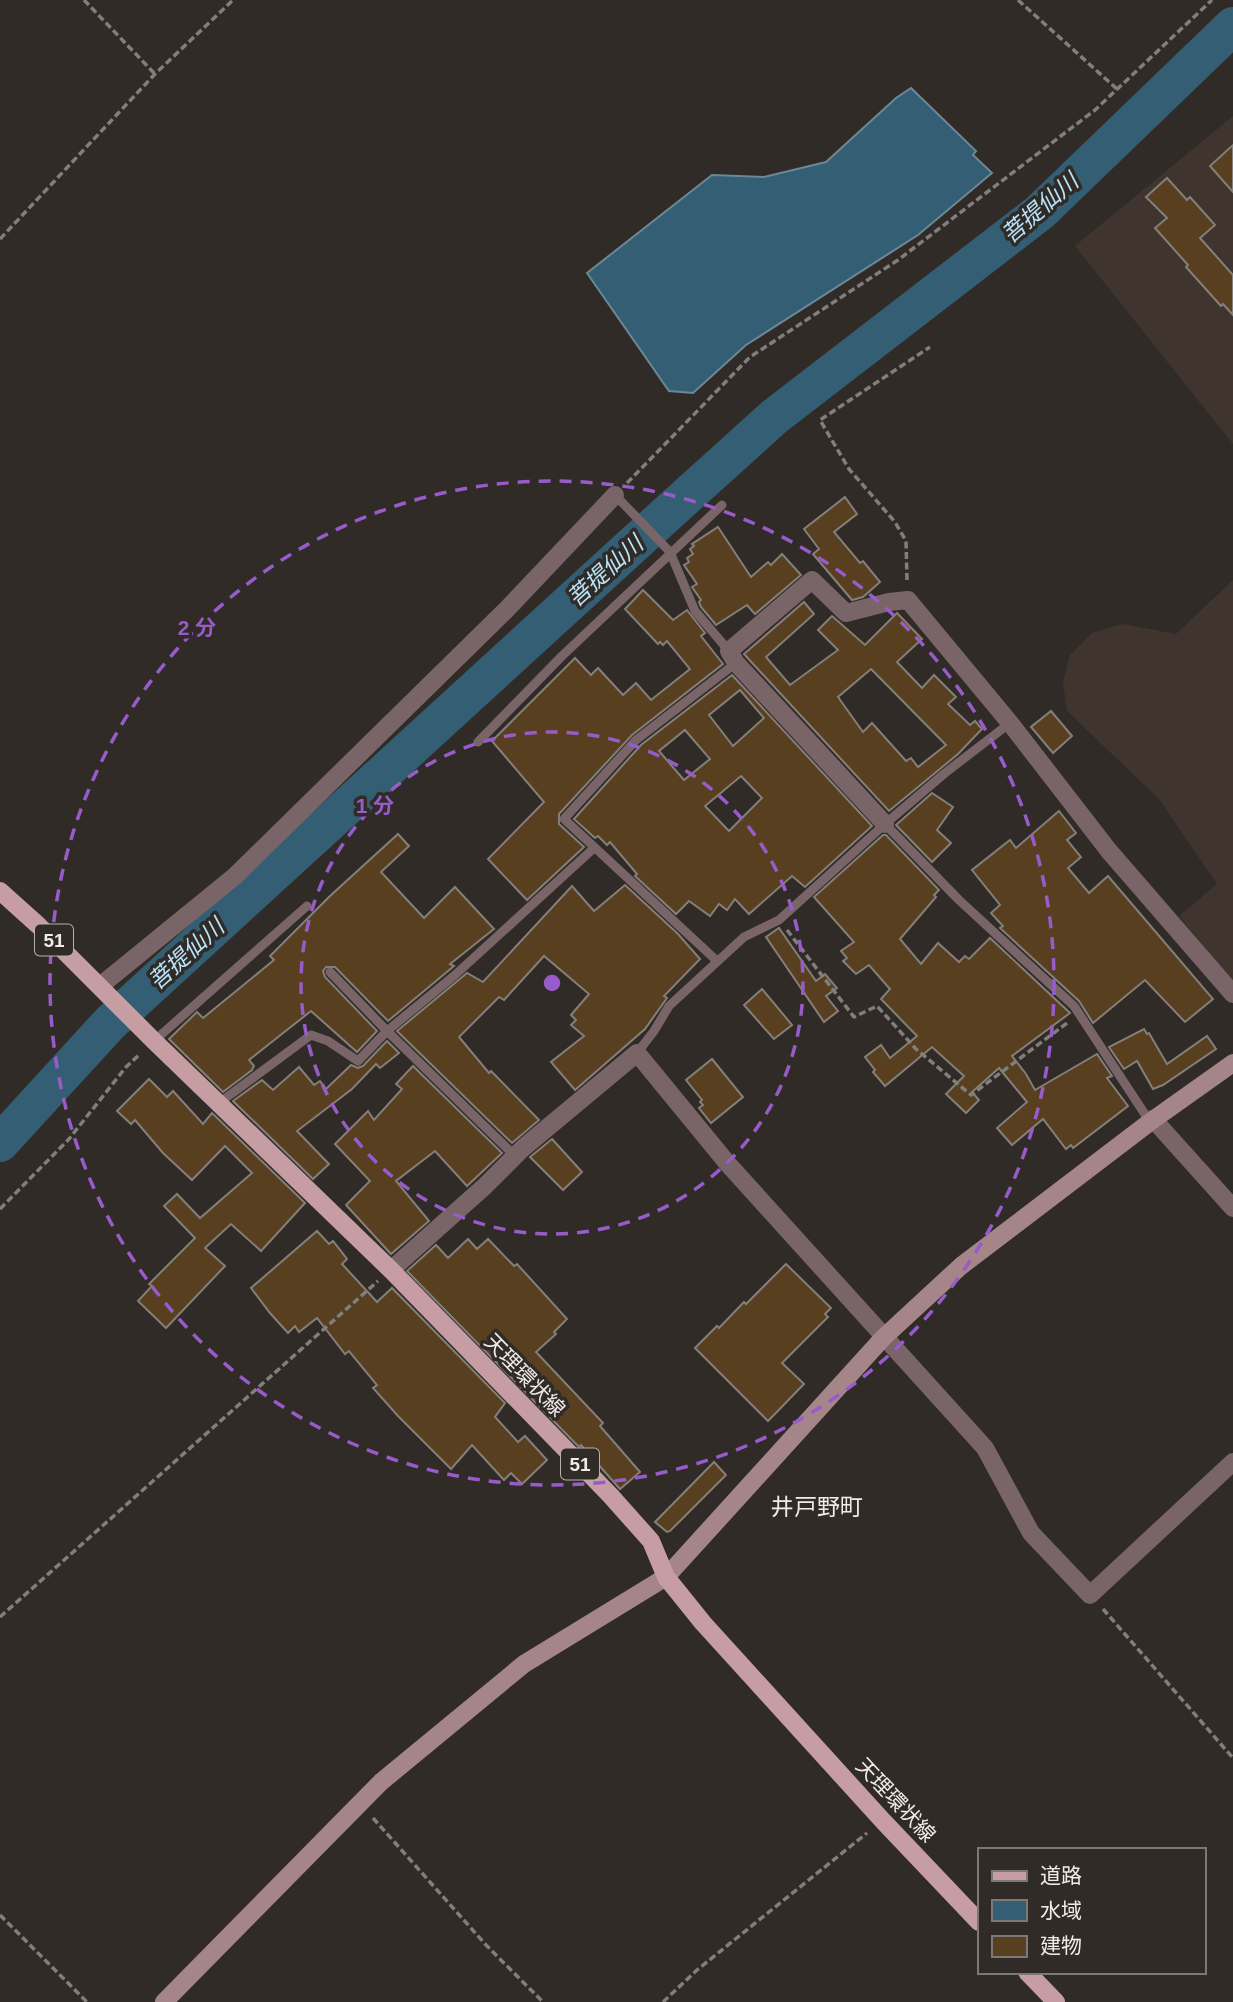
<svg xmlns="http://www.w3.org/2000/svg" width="1233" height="2002" font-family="Arial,'Noto Sans JP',sans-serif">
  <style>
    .built { fill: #3f352e }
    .water { fill: #345e73; stroke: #6c8896; stroke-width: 2 }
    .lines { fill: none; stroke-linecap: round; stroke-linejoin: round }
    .river { stroke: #345e73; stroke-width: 38 }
    .building { fill: #583f1f; stroke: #847f7a; stroke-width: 2; fill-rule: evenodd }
    .path { stroke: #827e7b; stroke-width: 3.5; stroke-dasharray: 7 3.5; stroke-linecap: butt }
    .lane { stroke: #796567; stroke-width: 9 }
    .street { stroke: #796567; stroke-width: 18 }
    .secondary { stroke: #a58588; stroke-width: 18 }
    .primary { stroke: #c69da2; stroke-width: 18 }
    .ring { fill: none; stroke: #985cca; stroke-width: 3.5; stroke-dasharray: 12 9 }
    .labels { text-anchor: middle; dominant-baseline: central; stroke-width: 7; stroke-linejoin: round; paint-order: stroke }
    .shield { fill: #302b27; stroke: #b5b1af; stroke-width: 2 }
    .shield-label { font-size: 19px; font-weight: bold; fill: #eeebe9 }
    .street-label { font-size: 21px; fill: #eeebe9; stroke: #302b27 }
    .water-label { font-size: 23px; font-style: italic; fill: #bae4fa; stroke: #302b27 }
    .neighbourhood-label { font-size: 23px; fill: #eeebe9; stroke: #302b27 }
    .centre { fill: #985cca; stroke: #302b27; stroke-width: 3.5 }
    .ring-label { font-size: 21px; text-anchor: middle; font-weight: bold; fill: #985cca; stroke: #302b27; stroke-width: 7; stroke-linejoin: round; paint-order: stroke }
  </style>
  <rect width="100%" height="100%" fill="#302b27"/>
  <!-- built -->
  <g class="built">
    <polygon points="1233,116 1233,444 1075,246"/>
    <polygon points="1233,580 1233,984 1179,916 1217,884 1159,799 1067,711 1063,683 1070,655 1092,633 1122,624 1176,634"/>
  </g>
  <!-- water -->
  <polygon class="water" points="911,88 976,151 973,155 992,173 918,235 746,345 693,393 669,391 587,273 712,175 764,177 826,162 896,98"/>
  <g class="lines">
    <!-- river -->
    <polyline class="river" points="0,1143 110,1023 670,511 774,417 1040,212 1233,26"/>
  </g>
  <!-- building -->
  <g class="building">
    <polygon points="1233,145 1233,192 1210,166"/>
    <polygon points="1167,178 1187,200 1190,197 1215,225 1200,238 1233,275 1233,315 1223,304 1221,306 1186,267 1188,265 1155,228 1167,218 1146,197"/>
    <polygon points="845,497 857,514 834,532 860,563 863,561 880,582 863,597 852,600 813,554 819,549 804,529"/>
    <polygon points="718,527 751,577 768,562 771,565 782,554 801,575 755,614 747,605 716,625 701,607 699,602 701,600 692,587 697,584 684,565 689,562 687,558 693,554 690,549 694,546 692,544"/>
    <polygon points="643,590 673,620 687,610 705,633 701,636 723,664 632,735 559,814 559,824 584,847 527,900 488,859 544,802 492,741 575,658 591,675 598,668 623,695 636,683 651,700 690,669 667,641 663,645 660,642 658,644 625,609"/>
    <path d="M 804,602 L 814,614 L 766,657 L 790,685 L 838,650 L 818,630 L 832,616 L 865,645 L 897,613 L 922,639 L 897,662 L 922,688 L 934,675 L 956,697 L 948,704 L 970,725 L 975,721 L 982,729 L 958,754 L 889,811 L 744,654 ZM 871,669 L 946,745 L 918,767 L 911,758 L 906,761 L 872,723 L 863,732 L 838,697 Z"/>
    <path d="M 732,675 L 872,826 L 805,887 L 792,876 L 749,914 L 735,899 L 727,910 L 719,904 L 710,916 L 689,901 L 676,914 L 635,876 L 637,874 L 610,842 L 607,845 L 598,836 L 595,838 L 574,819 L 641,745 ZM 740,690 L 764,718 L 733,746 L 709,715 ZM 685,730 L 710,759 L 684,780 L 659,751 ZM 741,776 L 762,798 L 729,831 L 705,806 Z"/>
    <polygon points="1051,711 1072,736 1053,753 1031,727"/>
    <polygon points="932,793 953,807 937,830 951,843 932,862 896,825"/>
    <polygon points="1059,811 1076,833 1067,840 1081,857 1068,868 1089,893 1108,876 1213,999 1185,1022 1145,980 1093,1023 1079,1001 1000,928 1003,926 991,913 1000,905 972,870 1010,840 1016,848"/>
    <polygon points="398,834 409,846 381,872 424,918 455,887 494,929 450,964 454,966 388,1021 335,967 326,967 323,971 325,977 377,1031 357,1052 311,1011 249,1060 254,1066 252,1070 223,1092 169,1039 197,1012 203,1018 274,960 270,956 330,896"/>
    <polygon points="883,835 886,835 939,890 934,895 936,897 900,939 921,964 938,943 959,962 965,956 969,959 990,938 1070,1013 1012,1056 1026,1074 1035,1090 1097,1054 1112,1076 1107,1078 1128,1106 1073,1148 1071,1145 1066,1149 1043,1119 1012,1145 997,1128 1027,1102 999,1068 972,1092 979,1100 966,1113 946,1094 964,1076 932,1047 885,1086 873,1072 875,1070 865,1057 881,1045 890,1058 917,1036 881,999 890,989 869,965 856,974 843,961 847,958 841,951 854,942 814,897"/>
    <polygon points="625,885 678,934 700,959 664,996 667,998 645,1029 575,1090 551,1062 584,1036 571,1025 576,1020 571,1015 589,994 544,956 504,1000 499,997 459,1037 489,1073 491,1071 539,1120 512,1143 397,1031 467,973 483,982 572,886 594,911"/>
    <polygon points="779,928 816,981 825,974 837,988 826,996 838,1011 824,1022 766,937"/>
    <polygon points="762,989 792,1025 774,1039 744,1005"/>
    <polygon points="1144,1029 1147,1034 1149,1033 1167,1064 1207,1036 1216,1049 1163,1085 1153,1089 1137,1061 1124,1069 1109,1047"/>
    <polygon points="387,1041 399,1053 380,1068 376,1064 352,1089 297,1131 329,1164 313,1179 233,1101 262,1080 273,1090 299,1067 314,1085 320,1081 326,1089 351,1065 358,1068 363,1066"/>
    <polygon points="712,1059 743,1097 711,1123 699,1108 703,1105 700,1102 702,1100 686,1080"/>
    <polygon points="413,1066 502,1153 467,1186 435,1151 396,1181 429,1221 391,1254 346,1205 370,1181 335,1144 368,1111 374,1120 402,1089 396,1084"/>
    <polygon points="149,1079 167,1097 173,1091 203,1124 212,1113 305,1203 261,1251 231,1224 205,1248 225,1266 166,1328 138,1301 152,1286 149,1284 195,1238 164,1206 177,1194 200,1218 252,1173 225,1146 192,1180 163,1153 135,1120 131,1124 117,1111"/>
    <polygon points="552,1139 582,1172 563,1190 530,1157"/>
    <polygon points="317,1231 329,1244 333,1241 347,1259 342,1264 377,1302 392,1288 505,1403 495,1417 518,1442 525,1436 547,1460 522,1484 511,1473 504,1480 472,1445 451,1469 398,1416 373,1388 377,1385 349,1351 345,1354 317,1318 299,1332 295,1326 288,1333 270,1313 251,1288"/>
    <polygon points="468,1239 477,1249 488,1239 514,1266 517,1264 567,1319 554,1332 556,1334 536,1352 603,1423 600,1426 640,1472 620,1489 581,1445 579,1447 407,1271 436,1245 448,1258"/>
    <polygon points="786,1264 831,1308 825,1314 828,1317 782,1363 804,1384 768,1421 695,1348 717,1326 719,1328 744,1302 746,1304"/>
    <polygon points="714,1462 726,1475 670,1531 667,1532 655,1522"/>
  </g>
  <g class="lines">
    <!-- path -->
    <g class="path">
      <polyline points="84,0 155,74"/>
      <polyline points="1018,0 1117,89"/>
      <polyline points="0,239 155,74 233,0"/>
      <polyline points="627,483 750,357 898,260 1095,110 1212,0"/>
      <polyline points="907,580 906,541 895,522 849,469 820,420 930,347"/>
      <polyline points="787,930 854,1017 877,1006 916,1049 971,1095 1067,1023"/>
      <polyline points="0,1209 69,1139 126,1067 140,1054"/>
      <polyline points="1103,1609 1233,1758"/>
      <polyline points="0,1617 378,1281"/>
      <polyline points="373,1818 486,1945 543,2002"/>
      <polyline points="0,1915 87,2002"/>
      <polyline points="663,2002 697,1970 867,1833"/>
    </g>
    <!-- lane -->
    <g class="lane">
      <polyline points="615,495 670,552 695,611 729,651"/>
      <polyline points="478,742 562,656 722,505"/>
      <polyline points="885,824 959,900 1074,1006 1150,1122"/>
      <polyline points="717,961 564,819 636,740 736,663"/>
      <polyline points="330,972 387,1031 515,1156"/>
      <polyline points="154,1041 307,906"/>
      <polyline points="637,1053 654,1031 669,1006 744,937 779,920 885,824 945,773 1010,723"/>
      <polyline points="219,1103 311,1035 328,1041 358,1061 387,1031 455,975 594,848"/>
    </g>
    <!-- street -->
    <g class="street">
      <polyline points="885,824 736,663 729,651 812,580 846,613 889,602 908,600 1010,723 1109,851 1233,994"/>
      <polyline points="100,986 235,876 507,609 615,495"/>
      <polyline points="1153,1119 1233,1208"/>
      <polyline points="391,1270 485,1186 523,1148 637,1053 728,1164 985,1448 1031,1533 1090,1595 1233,1462"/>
    </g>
    <!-- secondary -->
    <polyline class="secondary" points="164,2002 381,1782 524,1664 666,1577 883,1338 961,1266 1150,1122 1233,1063"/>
    <!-- primary -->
    <g class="primary">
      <polyline points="0,891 39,926 154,1041 391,1270 610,1495 651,1541 666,1577 703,1623 883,1821 979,1922"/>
      <polyline points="1027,1972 1056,2002"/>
    </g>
  </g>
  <!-- distance rings -->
  <g class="ring">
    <circle cx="552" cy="983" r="251"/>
    <circle cx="552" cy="983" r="502"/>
  </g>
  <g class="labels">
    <!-- shield labels -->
    <g class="shield">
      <rect x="35" y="924.5" width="38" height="31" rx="5"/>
      <rect x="561" y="1448.5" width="38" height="31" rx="5"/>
    </g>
    <g class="shield-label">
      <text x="54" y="940">51</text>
      <text x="580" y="1464">51</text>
    </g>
    <!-- street labels -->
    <g class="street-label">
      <text transform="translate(525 1375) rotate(46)">天理環状線</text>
      <text transform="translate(896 1800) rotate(47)">天理環状線</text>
    </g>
    <!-- water labels -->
    <g class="water-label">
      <text transform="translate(1040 208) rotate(-41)">菩提仙川</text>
      <text transform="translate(605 571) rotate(-42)">菩提仙川</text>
      <text transform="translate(186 954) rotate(-42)">菩提仙川</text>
    </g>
    <!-- neighbourhood labels -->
    <g class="neighbourhood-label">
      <text x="817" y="1507">井戸野町</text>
    </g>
  </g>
  <circle cx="552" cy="983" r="10" class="centre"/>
  <g class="ring-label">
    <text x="197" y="635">2 分</text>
    <text x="375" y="813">1 分</text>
  </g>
  <!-- legend -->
  <rect x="978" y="1848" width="228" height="126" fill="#302b27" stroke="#7c7875" stroke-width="2"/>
  <rect x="992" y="1871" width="35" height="10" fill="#c69da2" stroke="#7c7875" stroke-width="2"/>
  <text x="1040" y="1883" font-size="21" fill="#eeebe9">道路</text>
  <rect x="992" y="1900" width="35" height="21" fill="#345e73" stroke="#7c7875" stroke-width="2"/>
  <text x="1040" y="1918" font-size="21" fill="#eeebe9">水域</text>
  <rect x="992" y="1936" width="35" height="21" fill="#583f1f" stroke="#7c7875" stroke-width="2"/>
  <text x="1040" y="1953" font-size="21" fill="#eeebe9">建物</text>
</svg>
